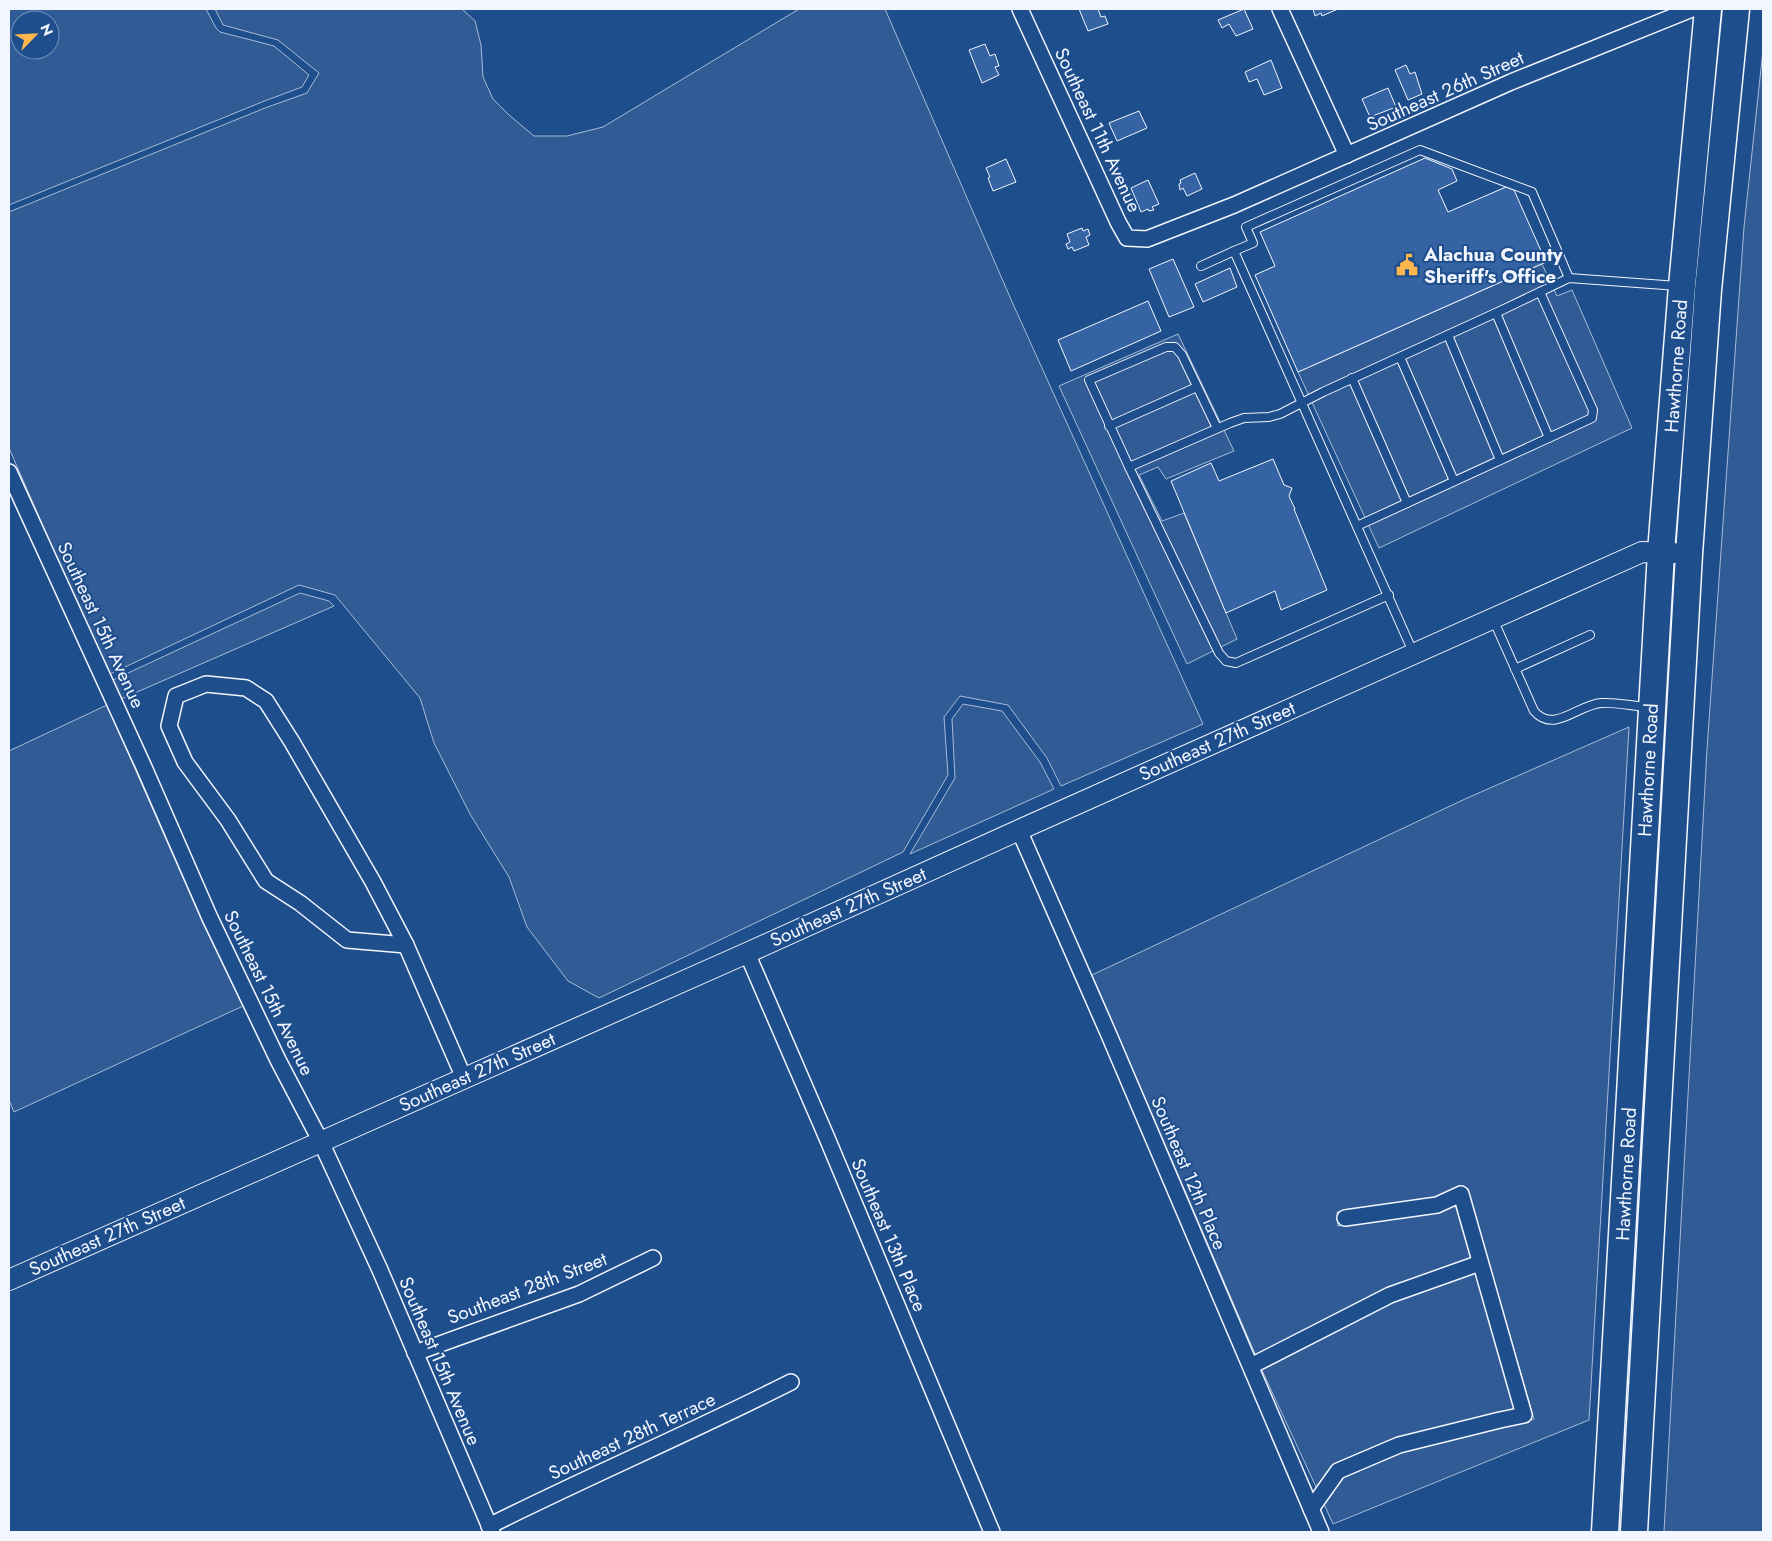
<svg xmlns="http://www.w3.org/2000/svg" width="1772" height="1541" font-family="Jost,sans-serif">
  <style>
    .built { fill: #305b95; stroke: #a8bbd7; fill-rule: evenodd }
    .building { fill: #3563a3; stroke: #f2f6ff }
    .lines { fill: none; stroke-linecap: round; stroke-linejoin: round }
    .lane-casing { stroke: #f2f6ff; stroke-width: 10 }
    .street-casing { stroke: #f2f6ff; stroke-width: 18 }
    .secondary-casing { stroke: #f2f6ff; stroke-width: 22 }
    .highway-casing { stroke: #f2f6ff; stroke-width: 29 }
    .lane { stroke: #1f4e8c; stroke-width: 8 }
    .street { stroke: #1f4e8c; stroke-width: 15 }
    .secondary { stroke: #1f4e8c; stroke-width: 20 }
    .highway { stroke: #1f4e8c; stroke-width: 26 }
    .labels { text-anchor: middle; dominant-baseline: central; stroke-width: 4; stroke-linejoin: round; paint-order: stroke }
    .street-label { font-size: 19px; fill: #f2f6ff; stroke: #1f4e8c }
    .poi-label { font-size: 19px; font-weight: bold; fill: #f2f6ff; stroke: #1f4e8c; text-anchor: start }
  </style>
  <rect width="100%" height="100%" fill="#1f4e8c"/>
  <!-- built -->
  <g class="built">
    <path d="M 9,9 L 206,9 L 216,28 L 220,32 L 274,46 L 309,75 L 302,87 L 262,102 L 9,205 ZM 20,20 L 50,20 L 50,50 L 20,50 Z"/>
    <polygon points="215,9 462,9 475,21 481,45 483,77 493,99 509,115 534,136 567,136 603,127 799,9 885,9 1013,304 1203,724 1061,786 1047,758 1008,705 960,696 944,717 948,775 903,852 599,998 568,981 527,927 509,877 470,814 434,743 420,698 335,595 299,585 108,675 9,448 9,212 265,108 307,93 319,73 278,40 223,25"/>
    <polygon points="1763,50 1763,1532 1664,1532 1707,749 1744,227"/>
    <polygon points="1542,264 1557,296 1572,290 1632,428 1379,548 1298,372"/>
    <polygon points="1178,334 1234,451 1166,479 1158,467 1139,475 1162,521 1184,513 1237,639 1187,664 1059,386"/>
    <polygon points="300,593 329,601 334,606 121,699 113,680"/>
    <polygon points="963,704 1002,711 1040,762 1054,789 910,854 955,778 952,719"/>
    <polygon points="107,705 202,921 243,1006 14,1112 9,1100 9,751"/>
    <polygon points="1629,727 1589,1420 1333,1524 1324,1504 1343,1477 1401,1452 1501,1426 1519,1424 1534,1419 1468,1191 1458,1187 1435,1198 1337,1212 1338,1226 1438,1212 1455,1204 1471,1259 1256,1356 1092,975 1465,799"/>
    <polygon points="1475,1272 1515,1410 1397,1439 1317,1489 1261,1368 1393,1302"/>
  </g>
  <!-- building -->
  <g class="building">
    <polygon points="1079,9 1098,9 1101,17 1105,16 1108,24 1088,31"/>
    <polygon points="1244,9 1253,29 1236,36 1229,24 1222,28 1218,20"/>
    <polygon points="1313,9 1338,9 1322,16 1321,13 1315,16"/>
    <polygon points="985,44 990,56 995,54 999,66 995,67 999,75 982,83 969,50"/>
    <polygon points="1271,60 1282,88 1264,95 1257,79 1249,82 1245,72"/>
    <polygon points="1406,65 1410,74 1415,72 1422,94 1408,100 1395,70"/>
    <polygon points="1388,88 1396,107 1370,117 1362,99"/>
    <polygon points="1139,111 1147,128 1117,141 1109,123"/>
    <polygon points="1425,158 1452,169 1457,181 1438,190 1448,212 1506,187 1514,190 1546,262 1298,372 1255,275 1275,266 1260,232"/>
    <polygon points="1006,159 1016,182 993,191 988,178 990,177 986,168"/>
    <polygon points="1195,173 1202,189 1187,196 1183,188 1180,190 1179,184 1181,183 1180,180"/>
    <polygon points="1148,180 1159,204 1152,207 1154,210 1149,211 1148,209 1141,212 1131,188"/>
    <polygon points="1082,228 1083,231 1088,229 1090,235 1086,237 1089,245 1074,251 1072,247 1068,249 1066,244 1070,242 1067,234"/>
    <polygon points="1173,259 1194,307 1169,317 1149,269"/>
    <polygon points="1230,268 1237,287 1203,302 1195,284"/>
    <polygon points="1148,301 1161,331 1071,371 1058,340"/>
    <polygon points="1273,459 1284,485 1292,488 1289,496 1295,509 1294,509 1327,590 1281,610 1275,591 1226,613 1171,481 1211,463 1219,481"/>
  </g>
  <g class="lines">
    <!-- lane casing -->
    <g class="lane-casing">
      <g id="lane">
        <polyline points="1201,266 1234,251"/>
        <polyline points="1496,313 1549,438"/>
        <polyline points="1448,335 1500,460"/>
        <polyline points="1400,357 1454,481"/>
        <polyline points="1352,378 1407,503"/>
        <polyline points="1109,426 1197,387"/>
        <polyline points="1129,467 1089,380 1166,347 1175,347 1182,355 1217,428"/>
        <polyline points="1357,526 1592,418 1593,410 1540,292"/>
        <polyline points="1389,595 1236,663 1226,661 1219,653 1129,467 1230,423 1244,418 1269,417 1280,414 1323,392 1500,311 1569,278 1678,286"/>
        <path d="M 1493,619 L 1534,711 C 1554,734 1577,705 1601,703 C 1616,702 1632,706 1647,707"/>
        <polyline points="1413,652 1234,251 1253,243 1246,227 1420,150 1532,192 1569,278"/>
        <polyline points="1515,669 1590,635"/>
      </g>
    </g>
    <!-- street casing -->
    <g class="street-casing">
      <g id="street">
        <polyline points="1020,9 1118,222 1127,238 1147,239 1234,205 1511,82 1692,9"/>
        <polyline points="1280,9 1347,155"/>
        <polyline points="9,472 143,765 210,918 278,1060 321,1142 380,1270 492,1532"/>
        <polygon points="206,684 246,688 266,701 292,742 373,882 406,945 347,940 300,903 266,881 228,820 185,762 169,726 176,696"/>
        <polyline points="1019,830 1109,1035 1321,1532"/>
        <polyline points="406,945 464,1078"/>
        <polyline points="747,953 827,1138 992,1532"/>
        <polyline points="415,1353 579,1294 653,1258"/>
        <polyline points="1251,1366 1390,1295 1480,1263"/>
        <polyline points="1311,1509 1338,1471 1399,1445 1500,1420 1524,1415 1461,1194 1437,1205 1345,1218"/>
        <path d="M 489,1526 C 589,1476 692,1432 791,1382"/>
      </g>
    </g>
    <!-- secondary casing -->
    <g class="secondary-casing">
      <polyline id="secondary" points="9,1280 747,953 1019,830 1642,552 1674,553"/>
    </g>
    <!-- highway casing -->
    <g class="highway-casing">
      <g id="highway">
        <polyline points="1605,1532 1661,552 1682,286 1708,9"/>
        <polyline points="1634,1532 1689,554 1708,290 1736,9"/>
      </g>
    </g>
    <!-- lane -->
    <use href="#lane" class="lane"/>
    <!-- street -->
    <use href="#street" class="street"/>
    <!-- secondary -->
    <use href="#secondary" class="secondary"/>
    <!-- highway -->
    <use href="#highway" class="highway"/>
  </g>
  <!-- icons -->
  <defs>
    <g id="civic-bare" transform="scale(1.725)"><path d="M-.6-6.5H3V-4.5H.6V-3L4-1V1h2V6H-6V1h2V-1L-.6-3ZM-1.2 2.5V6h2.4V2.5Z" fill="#ffb74d" stroke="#1f4e8c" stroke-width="2.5" paint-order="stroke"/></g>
  </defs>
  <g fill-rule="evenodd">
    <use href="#civic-bare" x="1407" y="265"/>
  </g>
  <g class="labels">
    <!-- street labels -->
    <g class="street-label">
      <text transform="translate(1445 91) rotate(-24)">Southeast 26th Street</text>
      <text transform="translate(1098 130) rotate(65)">Southeast 11th Avenue</text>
      <text transform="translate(1676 366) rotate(-86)">Hawthorne Road</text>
      <text transform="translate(101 625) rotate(65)">Southeast 15th Avenue</text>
      <text transform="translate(1217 741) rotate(-24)">Southeast 27th Street</text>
      <text transform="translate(1648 770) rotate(-87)">Hawthorne Road</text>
      <text transform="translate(848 907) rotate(-24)">Southeast 27th Street</text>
      <text transform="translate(269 993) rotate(64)">Southeast 15th Avenue</text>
      <text transform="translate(477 1072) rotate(-24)">Southeast 27th Street</text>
      <text transform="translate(1189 1173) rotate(67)">Southeast 12th Place</text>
      <text transform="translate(1626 1174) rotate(-87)">Hawthorne Road</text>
      <text transform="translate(889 1235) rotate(67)">Southeast 13th Place</text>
      <text transform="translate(107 1236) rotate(-24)">Southeast 27th Street</text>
      <text transform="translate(527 1288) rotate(-21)">Southeast 28th Street</text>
      <text transform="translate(440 1361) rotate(67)">Southeast 15th Avenue</text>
      <text transform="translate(632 1436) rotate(-25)">Southeast 28th Terrace</text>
    </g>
    <!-- poi labels -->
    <g class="poi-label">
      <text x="1424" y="254">Alachua County<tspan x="1424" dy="22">Sheriff's Office</tspan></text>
    </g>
  </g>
  <!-- border -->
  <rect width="1772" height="1541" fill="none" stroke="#f2f6ff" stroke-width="20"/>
  <!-- north arrow -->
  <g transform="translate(35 35) rotate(66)"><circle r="24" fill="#1f4e8c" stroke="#7391ba"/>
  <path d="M0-4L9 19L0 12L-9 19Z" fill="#ffb74d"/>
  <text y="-8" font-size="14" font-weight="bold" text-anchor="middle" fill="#f2f6ff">N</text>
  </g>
</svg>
